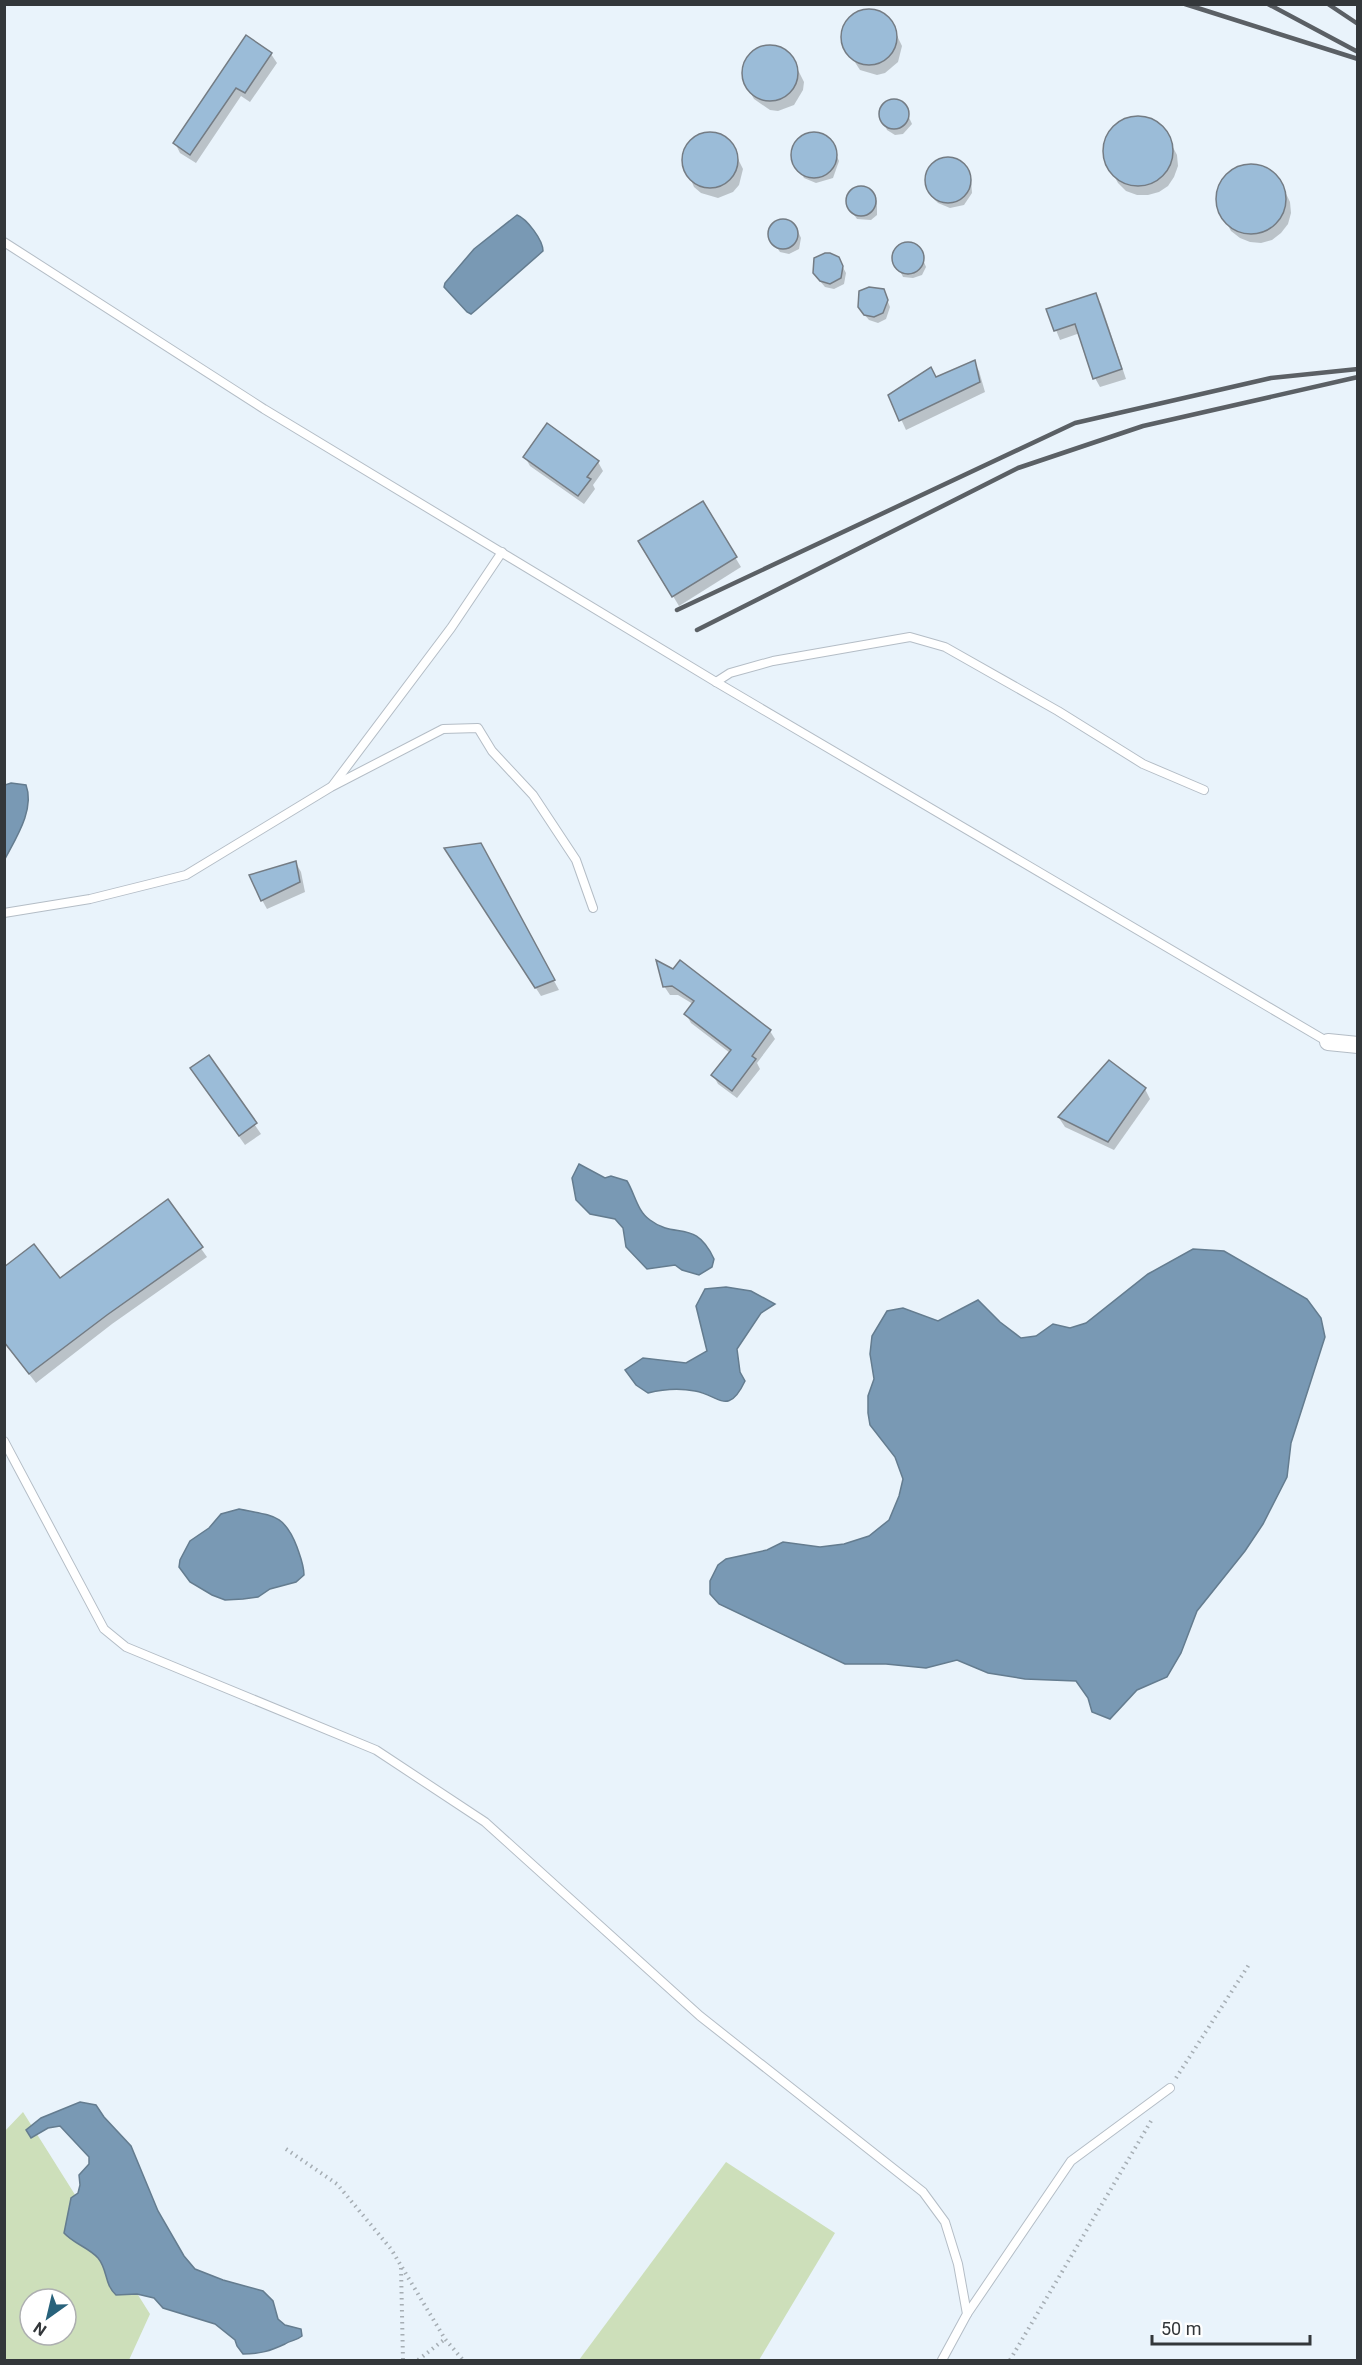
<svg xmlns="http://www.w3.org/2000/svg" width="1362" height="2365" font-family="Roboto,sans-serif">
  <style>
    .green { fill: #cddfba; fill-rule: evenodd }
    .water { fill: #7999b4; stroke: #647c8f; stroke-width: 1.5 }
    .shadow { fill: #0003 }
    .building { fill: #9bbcd8; stroke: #747c84; stroke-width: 1.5 }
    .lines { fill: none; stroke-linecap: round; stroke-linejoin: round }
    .service-casing { stroke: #b4bdc6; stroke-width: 10 }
    .minor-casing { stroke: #b4bdc6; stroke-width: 18 }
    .path { stroke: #a6aeb4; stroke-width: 4; stroke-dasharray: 1.5 4.5; stroke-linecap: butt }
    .service { stroke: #fff; stroke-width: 8 }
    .minor { stroke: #fff; stroke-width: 16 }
    .rail { stroke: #5b6065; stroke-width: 4.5 }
  </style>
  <rect width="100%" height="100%" fill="#e9f3fb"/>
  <!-- green -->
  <g class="green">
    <path d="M 23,2112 L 150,2314 L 129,2360 L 5,2360 L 4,2132 ZM 30,2299 L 66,2299 L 66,2335 L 30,2335 Z"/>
    <polygon points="726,2162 835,2233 759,2360 579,2360"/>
  </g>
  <!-- water -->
  <g class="water">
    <path d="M 517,215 C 527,219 543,240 543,251 L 476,310 L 471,314 L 467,312 L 444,287 L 445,283 L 474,249 Z"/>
    <path d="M 11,783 L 26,785 C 35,809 16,838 5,859 L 5,785 Z"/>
    <path d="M 579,1164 L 605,1178 L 611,1176 L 627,1181 C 635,1194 637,1211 650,1220 C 676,1240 695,1218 714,1259 L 712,1267 L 699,1275 L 682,1270 L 675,1265 L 647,1269 L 626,1247 L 623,1228 L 615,1219 L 590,1214 L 576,1200 L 572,1178 Z"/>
    <polygon points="1193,1249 1224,1251 1307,1299 1321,1318 1325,1337 1291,1443 1287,1477 1263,1524 1245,1551 1197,1611 1181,1653 1167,1677 1137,1690 1110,1719 1092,1712 1088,1698 1076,1681 1025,1679 988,1673 957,1660 926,1668 886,1664 845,1664 719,1604 710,1594 710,1581 718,1565 726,1559 767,1550 783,1542 820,1547 844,1544 869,1536 889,1520 899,1496 903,1479 895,1457 870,1425 868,1413 868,1396 874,1379 870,1354 872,1336 887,1311 903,1308 938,1321 978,1300 1000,1322 1021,1338 1036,1336 1053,1324 1070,1328 1086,1323 1148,1274"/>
    <path d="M 726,1287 L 751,1291 L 775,1304 L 761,1313 L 737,1349 L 740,1372 L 745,1381 C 728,1417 719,1395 695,1391 C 679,1388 664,1389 648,1393 L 636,1385 L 625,1370 L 643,1358 L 686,1363 L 707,1351 L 696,1306 L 705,1289 Z"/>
    <path d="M 239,1509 C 272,1516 284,1513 297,1547 C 300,1556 304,1565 304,1575 L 296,1582 L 270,1589 L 258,1597 L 243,1599 L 225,1600 L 212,1595 L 190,1582 L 179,1567 L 180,1560 L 190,1541 L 209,1528 L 221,1514 Z"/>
    <path d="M 80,2102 L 96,2105 L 104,2117 L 131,2146 L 158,2211 L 184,2256 L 195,2269 L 223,2280 L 263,2291 L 273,2301 L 278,2319 L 285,2325 L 301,2329 L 302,2336 C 296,2341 291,2340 285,2344 C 270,2351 260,2354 243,2354 L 237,2346 L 235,2340 L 215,2324 L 163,2308 L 154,2298 L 137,2294 L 116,2295 C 104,2284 108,2270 98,2258 C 88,2247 74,2244 64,2233 L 71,2198 L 78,2193 L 80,2185 L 79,2175 L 89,2164 L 89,2157 L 60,2126 L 48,2128 L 31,2138 L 26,2130 L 41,2118 Z"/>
  </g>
  <!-- shadow -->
  <g class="shadow">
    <polygon points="875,10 889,19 902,46 898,62 885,73 877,75 860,70 843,44 844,26 849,18 857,13"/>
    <polygon points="767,46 776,47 791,56 804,82 803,90 794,105 778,111 770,110 754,99 744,81 743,71 745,62 751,54"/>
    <polygon points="271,54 277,63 250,102 241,96 196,163 180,153 175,143"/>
    <polygon points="895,100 903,104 912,124 903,134 895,135 887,130 880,115 886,102"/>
    <polygon points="1139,118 1150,120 1159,126 1166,134 1177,155 1178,166 1174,177 1168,186 1159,192 1148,195 1137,195 1126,191 1118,183 1107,163 1105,152 1106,142 1111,132 1128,119"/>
    <polygon points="707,134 716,134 730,143 743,169 739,185 733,192 718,198 701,193 694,187 682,159 690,142"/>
    <polygon points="810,134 817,134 829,141 833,148 839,161 833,178 816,183 804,178 793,159 793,153 798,140"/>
    <polygon points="951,159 963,166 967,172 971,179 972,193 964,205 950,208 938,203 933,198 927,178 928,171 938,162"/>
    <polygon points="1252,166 1263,168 1273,173 1280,181 1290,202 1291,213 1288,224 1281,233 1272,240 1261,243 1250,242 1240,238 1231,231 1220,211 1218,200 1219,189 1224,180 1232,172 1241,167"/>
    <polygon points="857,187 867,188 877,201 877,215 871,220 857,219 847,205 848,196 851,189"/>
    <polygon points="780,220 789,221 796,227 801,238 799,249 789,254 780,252 770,238 772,225"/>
    <polygon points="910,244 918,247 926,267 922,275 913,278 903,277 894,257 897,249"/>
    <polygon points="838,258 846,273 844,284 834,289 825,287 819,280"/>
    <polygon points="883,290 890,307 886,319 878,323 869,320 863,313"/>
    <polygon points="1095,295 1101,304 1126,379 1100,387 1095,378 1080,333 1060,340 1048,310"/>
    <polygon points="974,362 979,371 985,392 906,430 890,395"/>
    <polygon points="525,457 598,462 603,471 593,485 595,489 584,504 530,466"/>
    <polygon points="702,503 741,567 679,606 640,541"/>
    <polygon points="480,845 559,990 541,996 451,857"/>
    <polygon points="296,863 301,872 305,892 267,909 262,900"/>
    <polygon points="658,963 770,1031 775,1039 757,1063 760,1069 737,1098 718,1084 713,1075 730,1053 691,1023 686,1014 693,1004 678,995 670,995 664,986"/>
    <polygon points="209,1057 261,1134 245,1145 198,1078"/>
    <polygon points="1145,1089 1150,1099 1114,1150 1065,1127 1059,1118"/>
    <polygon points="168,1202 207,1257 112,1324 36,1383 4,1342 60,1280"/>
  </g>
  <!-- building -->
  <g class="building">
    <circle cx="869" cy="37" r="28"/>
    <polygon points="246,35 272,53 245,93 236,88 190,155 173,143"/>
    <circle cx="770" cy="73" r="28"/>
    <circle cx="894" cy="114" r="15"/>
    <circle cx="1138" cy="151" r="35"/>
    <circle cx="710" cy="160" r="28"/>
    <circle cx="814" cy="155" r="23"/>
    <circle cx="948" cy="180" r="23"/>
    <circle cx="1251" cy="199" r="35"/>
    <circle cx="861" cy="201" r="15"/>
    <circle cx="783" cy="234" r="15"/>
    <circle cx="908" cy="258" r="16"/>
    <polygon points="825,253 830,253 839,257 843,266 841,278 830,284 820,281 813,273 814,258"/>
    <polygon points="869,287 884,289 888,300 883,313 874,317 864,315 858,307 859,291"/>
    <polygon points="1096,293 1122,369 1093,379 1075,324 1054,331 1046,309"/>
    <polygon points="975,360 980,382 899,421 888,395 931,367 936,377"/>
    <polygon points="547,423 599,461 587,477 591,479 578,496 523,457"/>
    <polygon points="703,501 737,557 672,597 638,541"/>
    <polygon points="481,843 555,980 535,988 444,848"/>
    <polygon points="296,861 300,882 261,901 249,875"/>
    <polygon points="656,960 673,969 680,960 771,1030 752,1056 756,1059 732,1091 711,1075 731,1050 684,1014 694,1001 672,986 663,987"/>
    <polygon points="209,1055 257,1123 239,1136 190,1068"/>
    <polygon points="1109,1060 1146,1088 1108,1142 1058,1117"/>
    <polygon points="168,1199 203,1247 107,1315 29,1374 4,1342 4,1267 34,1244 60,1278"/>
  </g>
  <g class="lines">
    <!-- service casing -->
    <g class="service-casing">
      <g id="service">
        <polyline points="4,242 264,409 716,682 1328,1042"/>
        <polyline points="716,682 730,673 773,661 910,637 945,647 1058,711 1143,764 1204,790"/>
        <polyline points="333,785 451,628 502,552"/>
        <polyline points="4,913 90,899 186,875 331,787 443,729 478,728 492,751 533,795 576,860 593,908"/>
        <polyline points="4,1441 104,1629 126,1647 376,1750 485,1822 700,2016 923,2192 945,2222 958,2264 967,2314 942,2360"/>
        <polyline points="967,2314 1071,2161 1170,2088"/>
      </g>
    </g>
    <!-- minor casing -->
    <g class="minor-casing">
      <polyline id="minor" points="1328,1042 1358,1045"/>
    </g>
    <!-- path -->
    <g class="path">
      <polyline points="1176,2078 1250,1963"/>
      <polyline points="286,2149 337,2184 391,2249 445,2339 463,2360"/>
      <polyline points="401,2268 403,2360"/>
      <polyline points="418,2360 445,2339"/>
      <polyline points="1010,2360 1151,2121"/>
    </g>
    <!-- service -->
    <use href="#service" class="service"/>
    <!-- minor -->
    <use href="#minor" class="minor"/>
    <!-- rail -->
    <g class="rail">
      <polyline points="1185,4 1358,59"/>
      <polyline points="1268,4 1358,52"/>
      <polyline points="1328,4 1358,24"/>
      <polyline points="677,610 1075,423 1271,378 1358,369"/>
      <polyline points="697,630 1018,468 1143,426 1358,377"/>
    </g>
  </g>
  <!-- border -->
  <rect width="1362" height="2365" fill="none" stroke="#33373a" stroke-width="12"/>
  <!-- north arrow -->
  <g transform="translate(48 2317) rotate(214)"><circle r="28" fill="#ffffff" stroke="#adafb0" stroke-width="1.5"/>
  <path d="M0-4.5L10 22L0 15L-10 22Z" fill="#28627b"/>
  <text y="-9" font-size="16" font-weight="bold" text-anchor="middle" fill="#33373a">N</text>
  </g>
  <!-- scale -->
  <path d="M1152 2335v9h158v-9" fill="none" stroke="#33373a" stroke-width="3"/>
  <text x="1161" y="2335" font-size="18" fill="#33373a" stroke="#ffffff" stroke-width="4.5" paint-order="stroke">50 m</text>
</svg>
